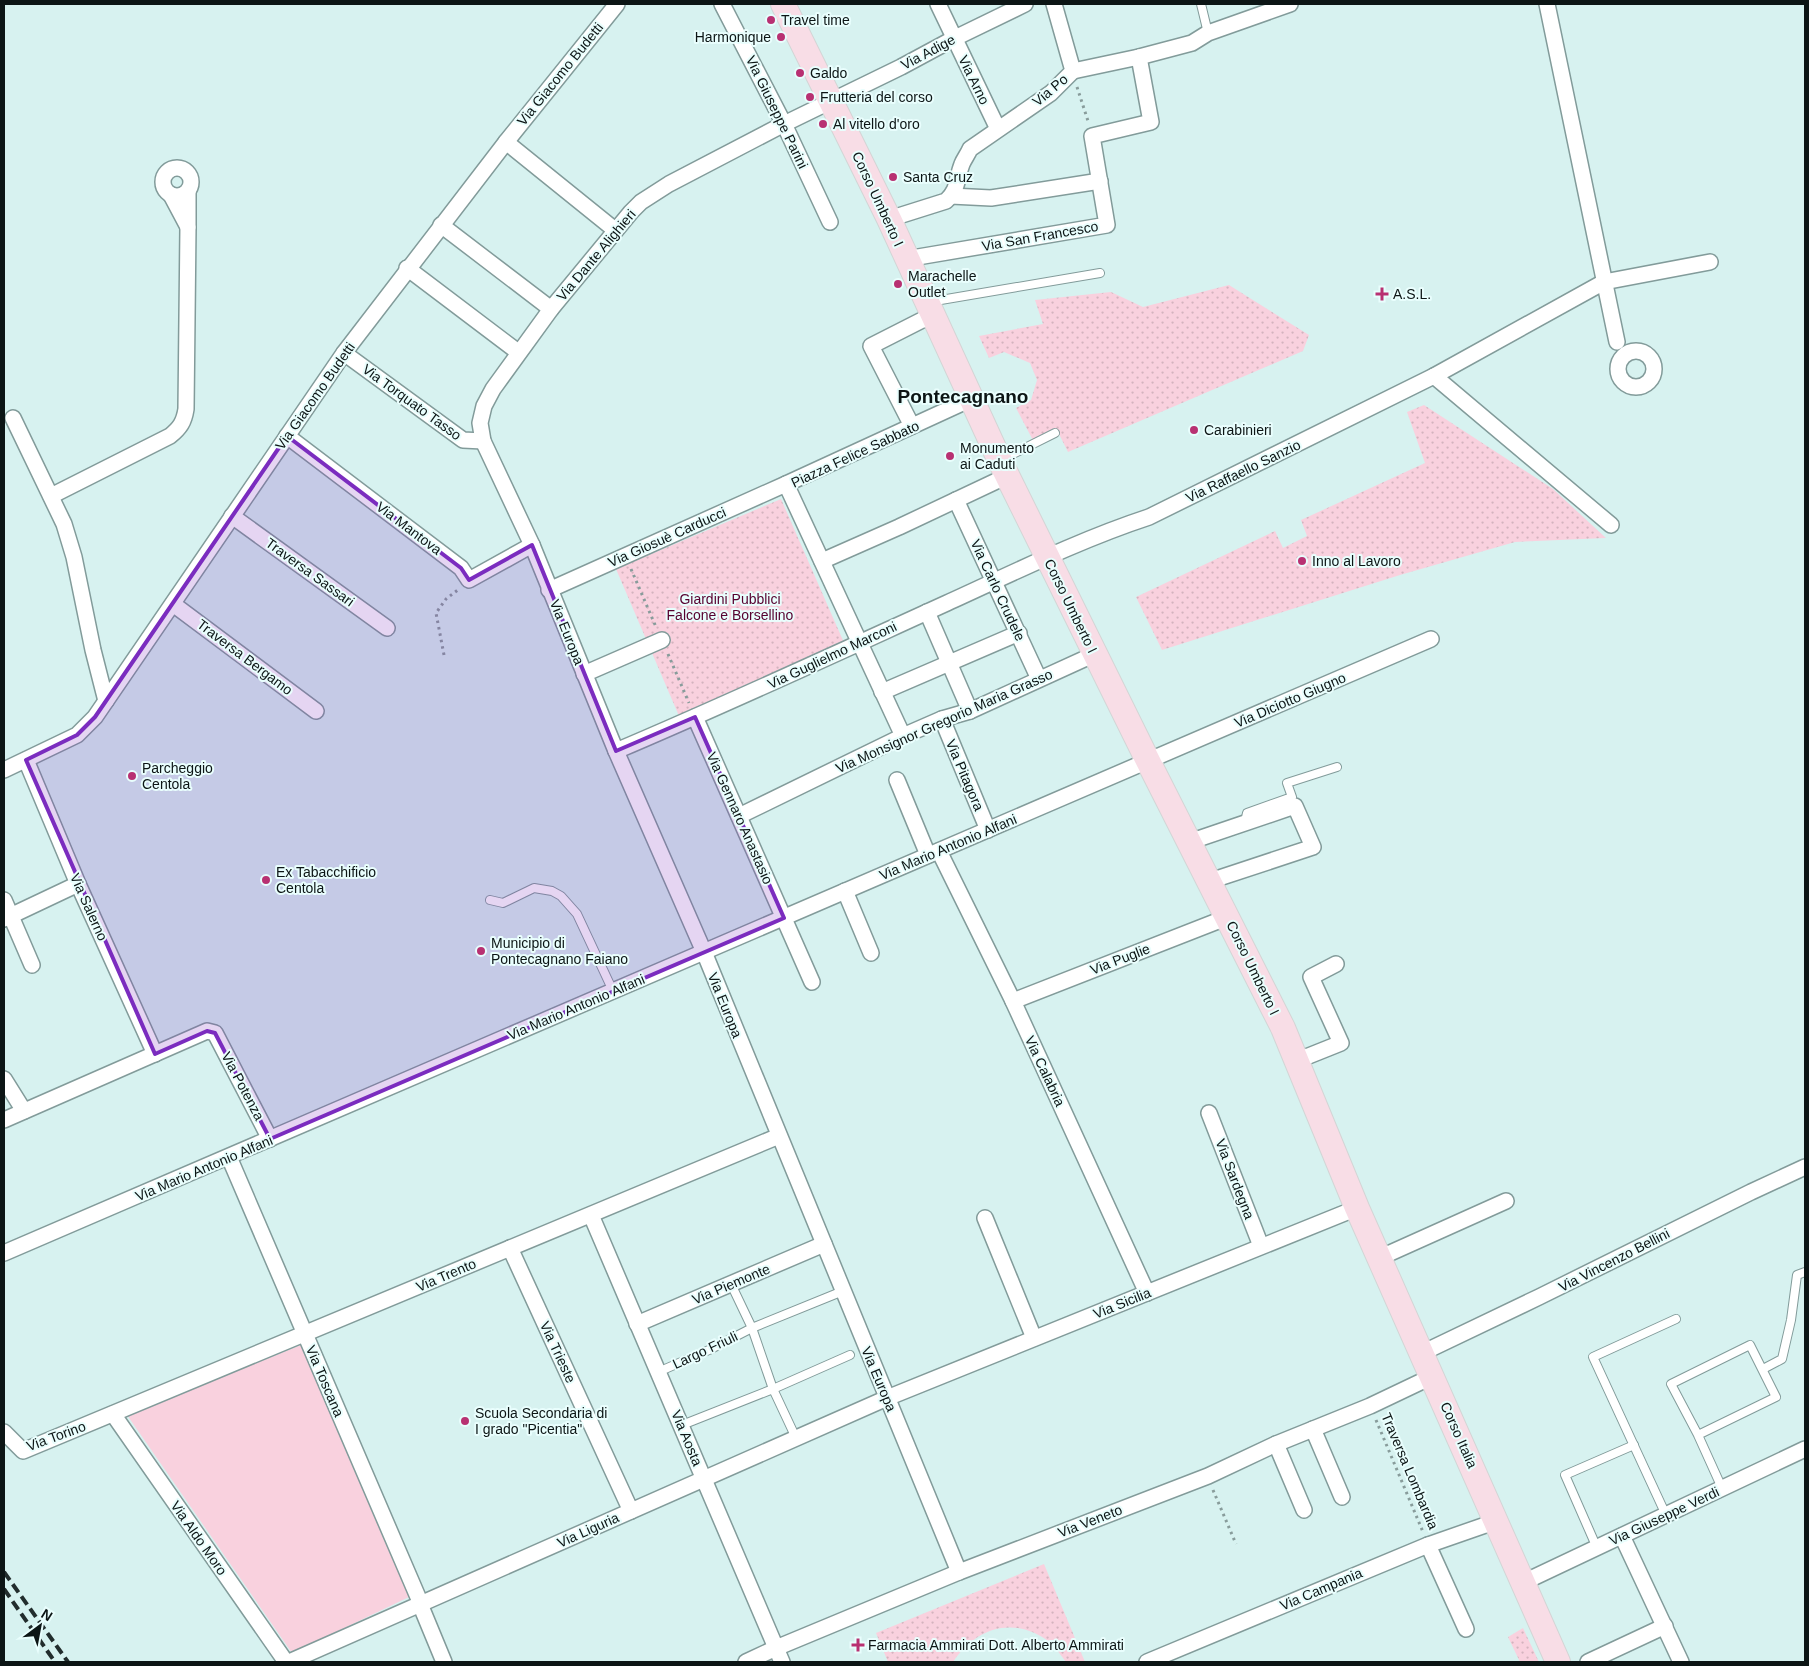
<svg xmlns="http://www.w3.org/2000/svg" width="1809" height="1666" font-family="Helvetica,sans-serif">
  <style>
    .grass { fill: url(#grass-dots) }
    .pitch { fill: #f9d1de }
    .lines { fill: none; stroke-linecap: round; stroke-linejoin: round }
    .lane-casing { stroke: #829b9a; stroke-width: 10 }
    .street-casing { stroke: #829b9a; stroke-width: 18 }
    .primary-casing { stroke: #d3d5d5; stroke-width: 26 }
    .path { stroke: #889c9b; stroke-width: 3; stroke-dasharray: 2.5 4; stroke-linecap: butt }
    .lane { stroke: #fff; stroke-width: 8 }
    .street { stroke: #fff; stroke-width: 15 }
    .primary { stroke: #f8dde6; stroke-width: 24 }
    .rail { stroke: #222d2d; stroke-width: 4; stroke-dasharray: 10 5; stroke-linecap: butt }
    .marked { fill: #7b2cbf; fill-opacity: 0.2; stroke: #7b2cbf; stroke-width: 4; stroke-linejoin: round }
    .poi-dot { fill: #b83172; stroke: #e9fefd; stroke-width: 2 }
    .labels { text-anchor: middle; dominant-baseline: central; stroke-width: 4; stroke-linejoin: round; paint-order: stroke }
    .poi-label { font-size: 14px; fill: #0c1515; stroke: #e9fefd; text-anchor: start }
    .street-label { font-size: 14px; fill: #0c1515; stroke: #e9fefd }
    .park-label { font-size: 14px; fill: #57002f; stroke: #e9fefd }
    .district-label { font-size: 19px; font-weight: bold; fill: #0c1515; stroke: #e9fefd }
  </style>
  <defs>
    <pattern id="grass-dots" width="8" height="8" patternUnits="userSpaceOnUse" patternTransform="scale(1.25)"><rect width="8" height="8" fill="#f9d1de"/><path d="M2 2h.1M6 6h.1" fill="none" stroke="#d4b3be" stroke-width="1.8" stroke-linecap="round"/></pattern>
  </defs>
  <rect width="100%" height="100%" fill="#d7f2f0"/>
  <!-- grass -->
  <g class="grass">
    <polygon points="1229,285 1309,335 1303,351 1068,452 1059,434 1036,446 1016,408 1031,400 1037,380 1030,363 1004,352 989,358 979,336 1043,324 1035,300 1111,292 1143,307"/>
    <polygon points="1424,405 1553,489 1606,538 1515,542 1400,575 1162,650 1136,597 1275,531 1283,548 1307,536 1301,520 1425,463 1407,412"/>
    <polygon points="781,499 845,645 679,716 616,569"/>
    <path d="M 1044,1564 L 1085,1662 L 1066,1662 C 1061,1656 1057,1649 1052,1644 C 1016,1615 977,1626 953,1662 L 888,1662 L 876,1633 Z"/>
    <polygon points="1523,1628 1539,1662 1520,1662 1508,1637"/>
  </g>
  <!-- pitch -->
  <polygon class="pitch" points="301,1345 409,1597 292,1653 127,1415"/>
  <g class="lines">
    <!-- lane casing -->
    <g class="lane-casing">
      <g id="lane">
        <polyline points="1201,4 1208,33"/>
        <polyline points="929,302 1100,273"/>
        <polyline points="1001,460 1055,433"/>
        <polyline points="1245,822 1247,813 1292,797 1287,783 1337,767"/>
        <polyline points="490,900 503,903 534,888 552,891 561,896 577,914 613,991"/>
        <polyline points="731,1284 752,1328 773,1389 796,1438"/>
        <polyline points="1763,1369 1782,1359 1791,1320 1797,1275 1805,1272"/>
        <polyline points="658,1372 709,1350 752,1328 843,1291"/>
        <polyline points="682,1425 773,1389 850,1355"/>
        <polyline points="1698,1435 1776,1397 1750,1345 1671,1384 1698,1435 1722,1488"/>
        <polyline points="1666,1515 1593,1357 1676,1319"/>
        <polyline points="1597,1548 1565,1475 1634,1445"/>
      </g>
    </g>
    <!-- street casing -->
    <g class="street-casing">
      <g id="street">
        <polyline points="722,4 784,124 830,222"/>
        <polyline points="938,4 998,129"/>
        <polyline points="1547,4 1617,342"/>
        <polyline points="1073,71 1139,57 1192,43 1208,33 1290,4"/>
        <polyline points="506,142 615,230"/>
        <circle cx="177" cy="182" r="14"/>
        <polyline points="171,195 188,227 188,191"/>
        <polyline points="951,196 991,198 1100,181"/>
        <path d="M 889,219 L 946,201 C 959,189 956,179 962,164 C 964,159 968,154 970,149 L 1051,93 L 1073,71 L 1054,4"/>
        <polyline points="441,225 551,309"/>
        <polyline points="906,259 1107,225 1092,136 1151,122 1139,57"/>
        <polyline points="407,268 518,352"/>
        <circle cx="1636" cy="369" r="18"/>
        <polyline points="344,353 463,440 483,441"/>
        <polyline points="1434,376 1604,282 1710,262"/>
        <polyline points="13,418 64,524 74,557 93,650 106,701"/>
        <polyline points="912,426 871,346 932,315"/>
        <polyline points="287,436 461,568 469,580 532,545"/>
        <path d="M 51,496 L 170,436 C 180,428 184,422 186,409 L 188,227"/>
        <polyline points="956,500 1039,679"/>
        <polyline points="232,516 387,628"/>
        <polyline points="822,561 899,527 1007,476"/>
        <polyline points="549,590 786,484"/>
        <polyline points="173,604 316,711"/>
        <polyline points="927,612 970,711"/>
        <polyline points="584,674 662,640"/>
        <polyline points="882,692 1019,633"/>
        <polyline points="695,717 812,982"/>
        <polyline points="942,719 988,830"/>
        <polyline points="903,736 786,484 971,399"/>
        <path d="M 616,751 C 727,704 837,653 947,603 C 1013,573 1079,540 1149,517 L 1434,376 L 1611,525"/>
        <polyline points="26,760 78,884 155,1054"/>
        <polyline points="4,770 77,735 95,717 344,353 506,142 617,4"/>
        <polyline points="897,780 928,855"/>
        <polyline points="739,816 903,736 942,719 970,711 1095,654"/>
        <polyline points="1189,842 1295,806 1313,847 1210,881"/>
        <polyline points="939,851 1013,1001 1147,1293"/>
        <polyline points="845,891 871,953"/>
        <polyline points="4,900 32,965"/>
        <polyline points="4,919 78,884"/>
        <polyline points="1013,1001 1228,917"/>
        <polyline points="1296,1061 1341,1043 1311,977 1336,964"/>
        <polyline points="4,1079 24,1111"/>
        <polyline points="1209,1113 1261,1246"/>
        <polyline points="4,1120 207,1031 215,1033 270,1139"/>
        <polyline points="229,1157 421,1604"/>
        <polyline points="591,1215 782,1662"/>
        <polyline points="985,1218 1034,1338"/>
        <polyline points="510,1248 631,1511"/>
        <polyline points="4,1253 1431,639"/>
        <polyline points="1379,1258 1506,1201"/>
        <polyline points="637,1324 824,1244"/>
        <polyline points="1422,1353 1539,1297 1751,1192 1805,1167"/>
        <polyline points="113,1414 286,1662"/>
        <polyline points="1313,1429 1342,1497"/>
        <polyline points="4,1432 23,1451 779,1136"/>
        <polyline points="1276,1444 1304,1510"/>
        <polyline points="1622,1536 1681,1662"/>
        <polyline points="1428,1545 1466,1629"/>
        <polyline points="959,1572 704,952 616,751 532,545 483,441 480,423 484,406 493,389 551,309 631,212 641,202 669,184 784,124 901,67 953,39 1025,4"/>
        <polyline points="1524,1582 1805,1449"/>
        <polyline points="420,1604 444,1662"/>
        <polyline points="289,1662 887,1398 1357,1208"/>
        <polyline points="746,1662 776,1648 959,1572 1208,1476 1276,1444 1370,1406 1433,1376"/>
        <polyline points="1147,1662 1428,1545 1497,1521"/>
        <polyline points="1588,1662 1665,1626"/>
      </g>
    </g>
    <!-- primary casing -->
    <g class="primary-casing">
      <polyline id="primary" points="783,4 889,219 1000,461 1148,761 1283,1028 1357,1208 1558,1662"/>
    </g>
    <!-- path -->
    <g class="path">
      <polyline points="1077,87 1088,121"/>
      <polyline points="631,569 656,627"/>
      <polyline points="668,654 689,703"/>
      <polyline points="444,655 436,613 446,599 459,589"/>
      <polyline points="1376,1420 1423,1532"/>
      <polyline points="1213,1490 1236,1544"/>
    </g>
    <!-- lane -->
    <use href="#lane" class="lane"/>
    <!-- street -->
    <use href="#street" class="street"/>
    <!-- primary -->
    <use href="#primary" class="primary"/>
    <!-- rail -->
    <g class="rail">
      <polyline points="4,1572 68,1662"/>
      <polyline points="4,1589 55,1662"/>
    </g>
  </g>
  <!-- marked area -->
  <path class="marked" d="M 287,436 L 461,568 L 469,580 L 532,545 L 616,751 L 695,717 L 784,918 L 270,1139 L 215,1033 L 207,1031 L 155,1054 L 26,760 L 77,735 L 95,717 Z"/>
  <!-- markers -->
  <g class="poi-dot">
    <circle cx="771" cy="20" r="5"/>
    <circle cx="781" cy="37" r="5"/>
    <circle cx="800" cy="73" r="5"/>
    <circle cx="810" cy="97" r="5"/>
    <circle cx="823" cy="124" r="5"/>
    <circle cx="893" cy="177" r="5"/>
    <circle cx="898" cy="284" r="5"/>
    <path d="M1379.5 286.5h5v5h5v5h-5v5h-5v-5h-5v-5h5z"/>
    <circle cx="1194" cy="430" r="5"/>
    <circle cx="950" cy="456" r="5"/>
    <circle cx="1302" cy="561" r="5"/>
    <circle cx="132" cy="776" r="5"/>
    <circle cx="266" cy="880" r="5"/>
    <circle cx="481" cy="951" r="5"/>
    <circle cx="465" cy="1421" r="5"/>
    <path d="M855.5 1637.5h5v5h5v5h-5v5h-5v-5h-5v-5h5z"/>
  </g>
  <g class="labels">
    <!-- poi labels -->
    <g class="poi-label">
      <text x="781" y="20">Travel time</text>
      <text x="771" y="37" text-anchor="end">Harmonique</text>
      <text x="810" y="73">Galdo</text>
      <text x="820" y="97">Frutteria del corso</text>
      <text x="833" y="124">Al vitello d'oro</text>
      <text x="903" y="177">Santa Cruz</text>
      <text x="908" y="276">Marachelle<tspan x="908" dy="16">Outlet</tspan></text>
      <text x="1393" y="294">A.S.L.</text>
      <text x="1204" y="430">Carabinieri</text>
      <text x="960" y="448">Monumento<tspan x="960" dy="16">ai Caduti</tspan></text>
      <text x="1312" y="561">Inno al Lavoro</text>
      <text x="142" y="768">Parcheggio<tspan x="142" dy="16">Centola</tspan></text>
      <text x="276" y="872">Ex Tabacchificio<tspan x="276" dy="16">Centola</tspan></text>
      <text x="491" y="943">Municipio di<tspan x="491" dy="16">Pontecagnano Faiano</tspan></text>
      <text x="475" y="1413">Scuola Secondaria di<tspan x="475" dy="16">I grado "Picentia"</tspan></text>
      <text x="868" y="1645">Farmacia Ammirati Dott. Alberto Ammirati</text>
    </g>
    <!-- street labels -->
    <g class="street-label">
      <text transform="translate(928 52) rotate(-28)">Via Adige</text>
      <text transform="translate(560 74) rotate(-51)">Via Giacomo Budetti</text>
      <text transform="translate(974 80) rotate(64)">Via Arno</text>
      <text transform="translate(1050 90) rotate(-40)">Via Po</text>
      <text transform="translate(777 112) rotate(64)">Via Giuseppe Parini</text>
      <text transform="translate(878 199) rotate(65)">Corso Umberto I</text>
      <text transform="translate(1040 236) rotate(-10)">Via San Francesco</text>
      <text transform="translate(596 255) rotate(-50)">Via Dante Alighieri</text>
      <text transform="translate(315 396) rotate(-55)">Via Giacomo Budetti</text>
      <text transform="translate(412 402) rotate(36)">Via Torquato Tasso</text>
      <text transform="translate(855 454) rotate(-25)">Piazza Felice Sabbato</text>
      <text transform="translate(1243 471) rotate(-26)">Via Raffaello Sanzio</text>
      <text transform="translate(409 528) rotate(37)">Via Mantova</text>
      <text transform="translate(667 537) rotate(-24)">Via Giosuè Carducci</text>
      <text transform="translate(310 572) rotate(36)">Traversa Sassari</text>
      <text transform="translate(998 590) rotate(65)">Via Carlo Crudele</text>
      <text transform="translate(1071 606) rotate(64)">Corso Umberto I</text>
      <text transform="translate(567 632) rotate(68)">Via Europa</text>
      <text transform="translate(832 655) rotate(-25)">Via Guglielmo Marconi</text>
      <text transform="translate(245 657) rotate(37)">Traversa Bergamo</text>
      <text transform="translate(1290 700) rotate(-23)">Via Diciotto Giugno</text>
      <text transform="translate(944 721) rotate(-24)">Via Monsignor Gregorio Maria Grasso</text>
      <text transform="translate(965 775) rotate(67)">Via Pitagora</text>
      <text transform="translate(740 818) rotate(66)">Via Gennaro Anastasio</text>
      <text transform="translate(948 847) rotate(-23)">Via Mario Antonio Alfani</text>
      <text transform="translate(89 907) rotate(66)">Via Salerno</text>
      <text transform="translate(1120 959) rotate(-21)">Via Puglie</text>
      <text transform="translate(1253 968) rotate(64)">Corso Umberto I</text>
      <text transform="translate(725 1005) rotate(68)">Via Europa</text>
      <text transform="translate(576 1007) rotate(-23)">Via Mario Antonio Alfani</text>
      <text transform="translate(1045 1071) rotate(65)">Via Calabria</text>
      <text transform="translate(243 1086) rotate(62)">Via Potenza</text>
      <text transform="translate(204 1168) rotate(-23)">Via Mario Antonio Alfani</text>
      <text transform="translate(1235 1179) rotate(69)">Via Sardegna</text>
      <text transform="translate(1614 1260) rotate(-27)">Via Vincenzo Bellini</text>
      <text transform="translate(446 1275) rotate(-23)">Via Trento</text>
      <text transform="translate(731 1284) rotate(-23)">Via Piemonte</text>
      <text transform="translate(1122 1303) rotate(-22)">Via Sicilia</text>
      <text transform="translate(705 1350) rotate(-25)">Largo Friuli</text>
      <text transform="translate(558 1352) rotate(65)">Via Trieste</text>
      <text transform="translate(879 1379) rotate(67)">Via Europa</text>
      <text transform="translate(325 1381) rotate(67)">Via Toscana</text>
      <text transform="translate(1459 1435) rotate(66)">Corso Italia</text>
      <text transform="translate(56 1436) rotate(-20)">Via Torino</text>
      <text transform="translate(687 1438) rotate(67)">Via Aosta</text>
      <text transform="translate(1410 1471) rotate(67)">Traversa Lombardia</text>
      <text transform="translate(1664 1516) rotate(-25)">Via Giuseppe Verdi</text>
      <text transform="translate(1090 1521) rotate(-21)">Via Veneto</text>
      <text transform="translate(588 1530) rotate(-24)">Via Liguria</text>
      <text transform="translate(199 1538) rotate(55)">Via Aldo Moro</text>
      <text transform="translate(1321 1589) rotate(-23)">Via Campania</text>
    </g>
    <!-- park labels -->
    <g class="park-label">
      <text x="730" y="599">Giardini Pubblici<tspan x="730" dy="16">Falcone e Borsellino</tspan></text>
    </g>
    <!-- district labels -->
    <g class="district-label">
      <text x="963" y="396">Pontecagnano</text>
    </g>
  </g>
  <!-- border -->
  <rect width="1809" height="1666" fill="none" stroke="#0c1515" stroke-width="10"/>
  <!-- north arrow -->
  <g transform="translate(40 1626) rotate(32)" stroke="#e9fefd" stroke-width="4" paint-order="stroke">
  <path d="M0-4L9 19L0 12L-9 19Z" fill="#0c1515"/>
  <text y="-8" font-size="14" font-weight="bold" text-anchor="middle" fill="#0c1515">N</text>
  </g>
</svg>
